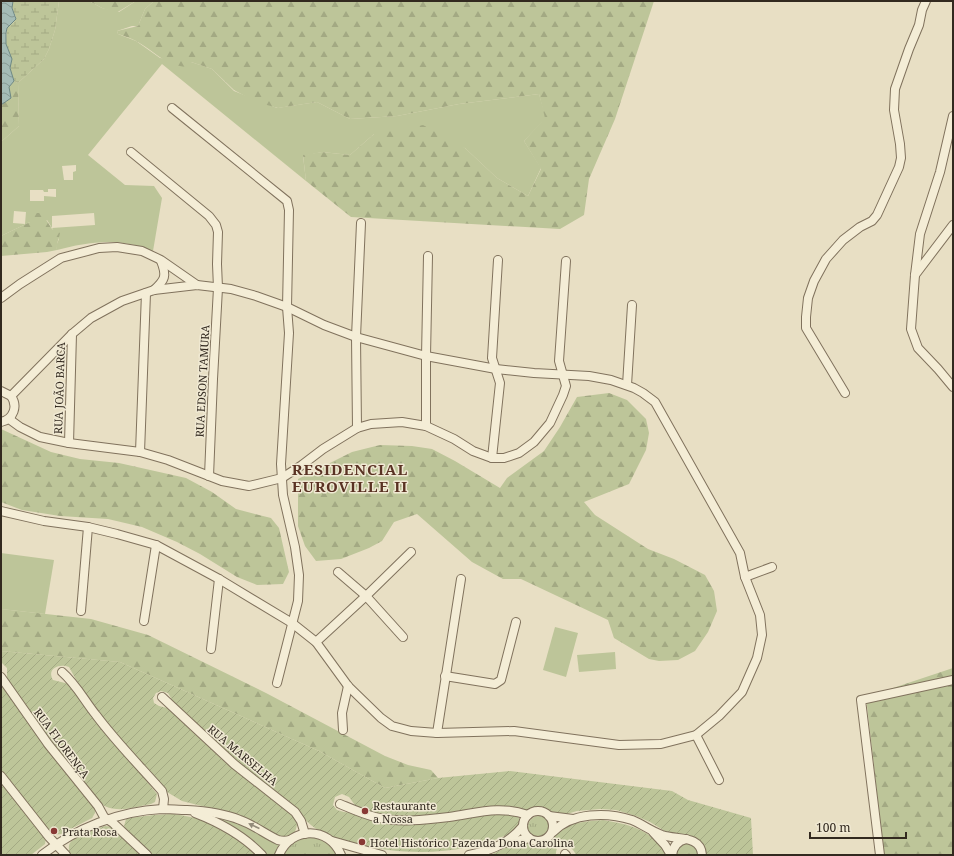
<svg xmlns="http://www.w3.org/2000/svg" width="954" height="856" font-family="'Noto Serif',serif">
  <style>
    .grass { fill: #bdc599; fill-rule: evenodd }
    .forest { fill: url(#forest-firs) }
    .wetland { fill: url(#wetland-marsh) }
    .park { fill: url(#park-tufts) }
    .garden { fill: url(#garden-furrows) }
    .water { fill: url(#water-waves); stroke: #6d8883 }
    .lines { fill: none; stroke-linecap: round; stroke-linejoin: round }
    .minor-casing { stroke: #80725d; stroke-width: 10 }
    .minor { stroke: #f4edd6; stroke-width: 8 }
    .oneway { fill: #938b7a }
    .poi-dot { fill: #883834; stroke: #f0e9d3; stroke-width: 1.5 }
    .labels { text-anchor: middle; dominant-baseline: central; stroke-width: 3; stroke-linejoin: round; paint-order: stroke }
    .street-label { font-size: 11px; fill: #32291f; stroke: #f0e9d3 }
    .poi-label { font-size: 11px; fill: #32291f; stroke: #f0e9d3; text-anchor: start }
    .district-label { font-size: 15px; font-weight: bold; letter-spacing: 1px; fill: #593223; stroke: #f0e9d3 }
  </style>
  <defs>
    <pattern id="forest-firs" width="22" height="20" patternUnits="userSpaceOnUse"><rect width="22" height="20" fill="#bdc599"/><path d="M5 1l3.5 6h-7zM16 11l3.5 6h-7z" fill="#a3a983"/></pattern>
    <pattern id="wetland-marsh" width="20" height="14" patternUnits="userSpaceOnUse"><rect width="20" height="14" fill="#bdc599"/><path d="M1 5h8M5 5V1M11 12h8M15 12V8" fill="none" stroke="#a3a983"/></pattern>
    <pattern id="park-tufts" width="24" height="20" patternUnits="userSpaceOnUse"><rect width="24" height="20" fill="#bdc599"/><path d="M3 7l-1-3M5 7V3M7 7l1-3M15 17l-1-3M17 17v-4M19 17l1-3" fill="none" stroke="#a3a983"/></pattern>
    <pattern id="garden-furrows" width="10" height="10" patternUnits="userSpaceOnUse"><rect width="10" height="10" fill="#bdc599"/><path d="M-1 1l2-2M0 10L10 0M9 11l2-2" fill="none" stroke="#a3a983"/></pattern>
    <pattern id="water-waves" width="16" height="10" patternUnits="userSpaceOnUse"><rect width="16" height="10" fill="#a5bcb6"/><path d="M0 5q4-4 8 0t8 0" fill="none" stroke="#879993"/></pattern>
  </defs>
  <rect width="100%" height="100%" fill="#e8dfc4"/>
  <!-- grass -->
  <g class="grass">
    <path d="M 59,1 L 89,1 L 102,8 L 119,12 L 136,1 L 154,1 L 145,9 L 138,26 L 132,26 L 117,31 L 118,34 L 136,41 L 160,58 L 191,62 L 212,69 L 234,91 L 277,108 L 317,102 L 350,119 L 397,116 L 459,104 L 539,94 L 546,118 L 524,141 L 541,168 L 528,196 L 497,178 L 465,148 L 374,134 L 350,155 L 322,152 L 303,156 L 306,181 L 162,64 L 88,155 L 125,185 L 154,186 L 162,198 L 153,251 C 145,248 137,245 129,244 C 105,239 80,244 57,250 L 56,246 L 59,239 L 47,220 L 30,222 L 1,236 L 1,142 L 19,126 L 18,83 L 44,59 L 49,49 L 55,30 ZM 76,165 L 76,171 L 73,172 L 73,180 L 64,180 L 62,166 ZM 48,189 L 56,189 L 56,197 L 44,196 L 44,201 L 30,201 L 30,190 L 43,190 L 44,192 L 48,192 ZM 14,211 L 26,212 L 25,224 L 13,223 ZM 94,213 L 95,225 L 52,228 L 52,216 Z"/>
    <polygon points="1,553 54,560 45,614 1,609"/>
    <polygon points="555,627 578,633 566,677 543,670"/>
    <polygon points="615,652 616,669 579,672 577,655"/>
    <path d="M 207,813 L 252,828 L 279,844 L 275,855 L 267,855 C 250,836 230,823 207,815 Z"/>
  </g>
  <!-- forest -->
  <g class="forest">
    <polygon points="89,1 136,1 116,13 102,8"/>
    <path d="M 154,1 L 654,1 L 615,119 L 589,179 L 584,215 L 560,229 L 351,217 L 306,181 L 303,155 L 322,152 L 350,155 L 374,134 L 423,125 L 465,148 L 497,178 L 528,196 L 541,169 L 524,141 L 545,118 L 539,94 L 459,104 L 397,116 L 350,119 L 317,102 L 278,108 L 256,102 L 234,90 L 212,69 L 191,62 L 187,67 C 163,65 155,51 136,41 C 131,38 124,36 118,34 L 117,31 L 138,26 L 145,9 Z"/>
    <polygon points="14,81 18,83 19,126 1,142 1,105 7,101 9,87"/>
    <path d="M 36,213 L 42,213 L 52,229 L 60,233 C 59,239 56,244 57,250 L 47,252 L 1,256 L 1,236 L 30,222 L 31,216 Z"/>
    <polygon points="609,393 627,400 646,419 649,433 646,450 629,484 584,502 595,515 648,549 674,559 705,575 714,591 717,611 708,632 695,651 678,660 659,661 649,659 614,638 608,620 521,579 503,579 472,562 417,514 394,522 382,541 369,548 341,559 316,561 305,546 298,526 298,479 352,452 380,445 412,446 432,449 455,461 500,488 507,478 544,451 560,427 577,397"/>
    <polygon points="1,429 51,452 80,459 119,463 186,478 212,492 236,509 271,518 279,528 289,572 283,584 257,585 237,577 200,554 177,542 142,527 108,519 60,516 22,510 1,502"/>
    <polygon points="1,609 91,619 148,635 266,693 385,756 408,765 431,770 438,778 385,788 319,751 120,662 1,651"/>
    <polygon points="953,668 953,855 884,855 866,697"/>
  </g>
  <!-- wetland -->
  <polygon class="wetland" points="13,1 59,1 55,30 49,49 44,59 18,83 14,81 10,68 9,51 6,44 7,28 14,22 16,17 12,8"/>
  <!-- park -->
  <g class="park">
    <circle cx="539" cy="827" r="11"/>
    <path d="M 307,837 C 321,838 331,843 337,855 L 282,855 C 288,844 296,840 307,837 Z"/>
    <path d="M 686,843 C 693,845 698,847 698,855 L 676,855 C 676,848 680,845 686,843 Z"/>
  </g>
  <!-- garden -->
  <g class="garden">
    <path d="M 1,651 L 120,662 L 319,751 L 385,788 L 438,778 L 510,771 L 672,791 L 688,800 L 751,818 L 753,855 L 705,855 L 702,844 L 699,840 L 692,836 L 677,836 L 668,833 L 650,822 L 636,816 L 616,810 L 600,809 L 577,811 L 567,814 L 556,814 L 542,808 L 535,807 L 527,811 L 499,806 L 419,818 L 403,817 L 373,814 L 357,808 L 349,797 L 342,794 L 335,797 L 333,805 L 337,810 L 344,812 C 379,815 413,827 450,821 C 472,817 496,807 518,816 L 520,820 L 517,830 C 469,856 410,856 357,845 C 342,841 327,836 315,828 C 305,821 297,811 288,804 C 272,791 255,779 240,766 C 218,746 196,724 174,703 L 168,693 L 161,691 L 156,693 L 153,698 L 154,703 L 159,706 L 171,709 L 186,725 L 216,752 L 289,812 L 296,818 L 297,825 L 296,829 L 294,834 L 287,838 L 280,837 L 263,827 L 229,813 L 182,801 L 167,792 L 156,782 L 116,736 L 79,685 L 69,667 C 60,663 46,668 53,680 L 69,684 L 157,794 L 155,802 L 151,804 C 133,807 114,815 99,802 L 59,756 L 7,679 L 7,668 L 1,662 Z"/>
    <polygon points="1,683 56,759 95,809 95,813 92,818 61,834 53,835 49,831 1,771"/>
    <polygon points="1,781 46,838 45,844 31,855 1,855"/>
    <path d="M 173,814 C 195,817 216,822 234,835 C 243,841 251,848 258,855 L 151,855 L 128,833 L 124,826 L 126,819 L 129,818 L 154,815 Z"/>
    <path d="M 603,820 C 633,825 651,830 668,855 L 576,855 C 575,853 574,851 572,849 C 566,841 555,844 556,855 L 491,855 C 499,851 517,841 526,842 C 532,843 537,847 544,846 C 554,844 554,834 561,829 C 571,822 592,821 603,820 Z"/>
    <path d="M 105,826 L 114,827 L 143,855 L 70,855 C 69,852 68,846 70,843 C 74,836 97,829 105,826 Z"/>
  </g>
  <!-- water -->
  <polygon class="water" points="1,1 13,1 12,8 16,19 7,28 6,33 6,44 12,59 10,68 14,81 9,87 11,98 1,105"/>
  <g class="lines">
    <!-- minor casing -->
    <g class="minor-casing">
      <g id="minor">
        <polyline points="172,108 287,201 289,210 287,307 289,333 281,464 283,495 295,547 299,575 298,601 277,683"/>
        <polyline points="953,116 940,172 920,234 915,275 911,329 918,348 938,369 953,387"/>
        <polyline points="131,152 209,216 216,225 218,232 217,264 218,288 213,379 209,476"/>
        <polyline points="915,275 953,225"/>
        <path d="M 154,290 C 165,280 167,276 161,261"/>
        <polyline points="1,298 20,284 61,258 99,248 117,247 142,251 161,260 197,285"/>
        <polyline points="627,385 632,305"/>
        <path d="M 1,391 L 11,396 C 18,406 14,419 1,422"/>
        <polyline points="845,393 806,328 806,317 808,298 814,281 826,259 843,240 860,227 872,221 877,215 899,167 901,158 900,144 894,110 895,89 909,49 919,25 922,10 926,1"/>
        <polyline points="9,419 20,427 40,437 69,443 140,452 168,460 222,481 249,486 282,478 302,465 323,449 357,428 371,424 402,422 426,426 454,439 473,451 492,458 504,458 519,453 534,442 550,423 563,395 566,386 559,361 566,261"/>
        <polyline points="426,426 426,356 428,256"/>
        <polyline points="357,428 356,337 361,223"/>
        <polyline points="69,443 72,334"/>
        <polyline points="140,452 146,293"/>
        <polyline points="492,458 500,383 492,358 498,260"/>
        <polyline points="1,511 44,521 88,527 117,534 156,545 219,579 292,623 316,642 348,686 381,718 392,726 411,731 437,733 514,731 619,745 661,744 696,735 719,716 742,692 757,658 762,635 760,615 745,577 740,553 655,402 643,393 634,388 611,380 589,376 534,373 496,369 426,356 356,337 324,325 287,307 256,296 231,289 197,285 154,290 122,301 91,318 72,334 11,396"/>
        <polyline points="338,572 366,596 403,637"/>
        <polyline points="745,577 772,567"/>
        <polyline points="81,611 88,527"/>
        <polyline points="144,621 156,545"/>
        <polyline points="316,642 366,596 411,552"/>
        <polyline points="211,649 219,579"/>
        <path d="M 62,672 C 76,684 84,700 96,715 C 116,742 140,766 162,791 L 164,799 L 163,809"/>
        <polyline points="445,676 495,684 501,680 516,622"/>
        <polyline points="1,677 48,744 98,806 104,817 113,823 147,855"/>
        <polyline points="162,697 234,764 295,812 301,821 305,834"/>
        <polyline points="343,730 342,713 348,686"/>
        <polyline points="437,733 461,579"/>
        <polyline points="696,735 719,780"/>
        <polyline points="1,776 49,837 66,855"/>
        <path d="M 340,804 C 352,809 363,814 375,817 C 399,823 425,820 449,817 C 478,813 499,805 528,815"/>
        <circle cx="538" cy="826" r="15"/>
        <path d="M 195,813 C 221,823 243,835 262,855"/>
        <polyline points="549,816 573,819"/>
        <path d="M 553,832 C 572,812 607,812 632,820 C 642,824 651,831 662,835 C 677,840 701,835 702,855"/>
        <polyline points="653,832 665,845 671,855"/>
        <polyline points="332,841 382,855"/>
        <polyline points="505,843 513,842 529,838"/>
        <polyline points="565,854 566,855"/>
        <path d="M 42,855 C 76,828 119,811 162,809 C 170,809 179,810 187,810 C 205,811 223,813 240,820 C 254,825 265,834 278,840 C 282,841 286,841 290,840"/>
        <path d="M 279,855 C 291,826 329,826 341,855"/>
        <path d="M 469,855 C 492,850 508,844 523,826"/>
        <path d="M 672,855 C 673,847 677,841 686,839"/>
        <polyline points="880,855 861,700 953,680"/>
      </g>
    </g>
    <!-- minor -->
    <use href="#minor" class="minor"/>
  </g>
  <!-- one-way arrows -->
  <defs><path id="oneway-solid" d="M-6-.8H1V-3.2L6.5 0L1 3.2V.8H-6Z"/></defs>
  <use class="oneway" href="#oneway-solid" transform="translate(254 826) rotate(-155)"/>
  <!-- markers -->
  <g class="poi-dot">
    <circle cx="365" cy="811" r="4"/>
    <circle cx="54" cy="831" r="4"/>
    <circle cx="362" cy="842" r="4"/>
  </g>
  <g class="labels">
    <!-- street labels -->
    <g class="street-label">
      <text transform="translate(202 381) rotate(-87)">RUA EDSON TAMURA</text>
      <text transform="translate(59 388) rotate(-88)">RUA JOÃO BARCA</text>
      <text transform="translate(62 743) rotate(53)">RUA FLORENÇA</text>
      <text transform="translate(243 755) rotate(40)">RUA MARSELHA</text>
    </g>
    <!-- poi labels -->
    <g class="poi-label">
      <text x="373" y="805">Restaurante<tspan x="373" dy="13">a Nossa</tspan></text>
      <text x="62" y="831">Prata Rosa</text>
      <text x="370" y="842">Hotel Histórico Fazenda Dona Carolina</text>
    </g>
    <!-- district labels -->
    <g class="district-label">
      <text x="350" y="469">RESIDENCIAL<tspan x="350" dy="17">EUROVILLE II</tspan></text>
    </g>
  </g>
  <!-- border -->
  <rect width="954" height="856" fill="none" stroke="#32291f" stroke-width="4"/>
  <!-- scale -->
  <path d="M810 832v6h96v-6" fill="none" stroke="#32291f" stroke-width="2"/>
  <text x="816" y="832" font-size="12" fill="#32291f" stroke="#f0e9d3" stroke-width="3" paint-order="stroke">100 m</text>
</svg>
